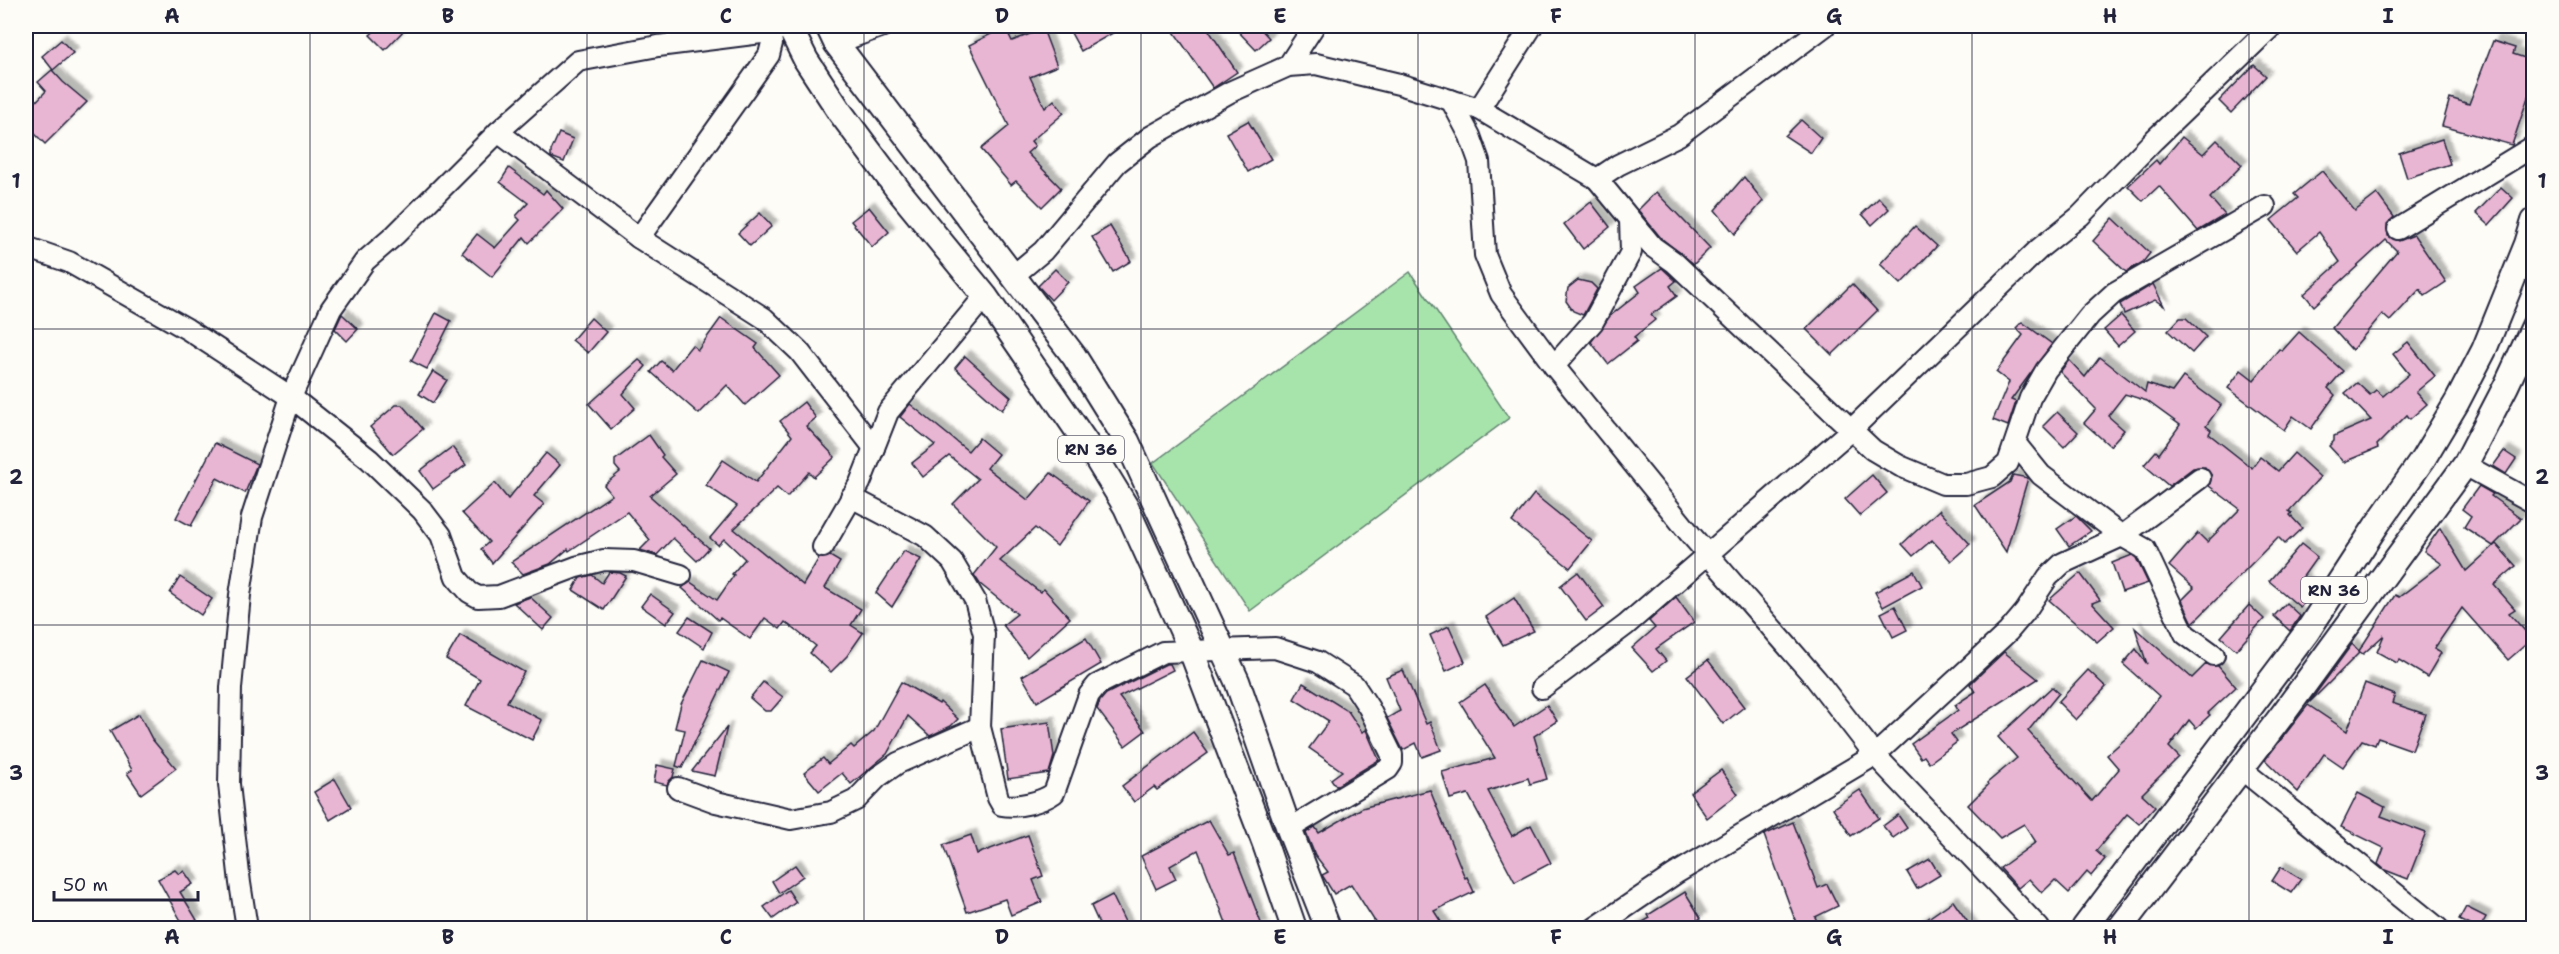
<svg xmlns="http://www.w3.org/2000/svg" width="2559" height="954" font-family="'Shantell Sans',sans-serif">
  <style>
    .green { fill: #a7e4ab; stroke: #648373; stroke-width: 1.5 }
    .building { fill: #e8b5d2; stroke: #22223b; stroke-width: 1.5; filter: url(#shadow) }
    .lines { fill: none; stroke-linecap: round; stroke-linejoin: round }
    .minor-casing { stroke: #22223b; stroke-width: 24 }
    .major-casing { stroke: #22223b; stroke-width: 28 }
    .minor { stroke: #fdfcf7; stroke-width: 20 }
    .major { stroke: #fdfcf7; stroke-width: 24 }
    .grid { fill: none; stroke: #22223b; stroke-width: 1.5; stroke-opacity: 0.55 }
    .labels { text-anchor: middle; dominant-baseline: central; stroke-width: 4.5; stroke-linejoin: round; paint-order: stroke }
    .shield { fill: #fdfcf7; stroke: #646373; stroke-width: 1.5 }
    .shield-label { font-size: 16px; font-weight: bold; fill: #22223b }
    .neatline { fill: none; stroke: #22223b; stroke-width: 2 }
    .grid-label { font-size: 20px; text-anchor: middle; font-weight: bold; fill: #22223b }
  </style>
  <defs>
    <filter id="shadow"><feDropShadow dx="5.5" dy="-5.5" stdDeviation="1.5" flood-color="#0004"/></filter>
  </defs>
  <rect width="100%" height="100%" fill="#fdfcf7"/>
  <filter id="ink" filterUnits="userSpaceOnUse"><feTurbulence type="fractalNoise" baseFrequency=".0167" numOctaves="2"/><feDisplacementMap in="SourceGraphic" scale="12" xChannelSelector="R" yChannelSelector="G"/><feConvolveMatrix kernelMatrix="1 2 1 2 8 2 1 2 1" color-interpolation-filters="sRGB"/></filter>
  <g filter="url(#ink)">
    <!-- green -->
    <polygon class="green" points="1410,272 1509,418 1250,611 1153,463"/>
    <!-- building -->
    <g class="building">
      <polygon points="380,26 408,26 385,50 370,35"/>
      <polygon points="1079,26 1125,26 1081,51 1070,31"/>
      <polygon points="1170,26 1206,26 1237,72 1213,88"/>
      <polygon points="1233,26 1258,26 1269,38 1256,50"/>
      <polygon points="1005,27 1012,41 1043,29 1057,66 1030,77 1045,108 1054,100 1064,113 1031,141 1035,146 1027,153 1061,188 1042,207 1016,181 1011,185 981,149 1009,126 969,45"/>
      <polygon points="61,40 73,53 53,70 42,56"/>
      <polygon points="2493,41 2515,48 2513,54 2534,61 2534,79 2512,145 2442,126 2450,98 2469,104"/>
      <polygon points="2254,65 2266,76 2231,113 2219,101"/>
      <polygon points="52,70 63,82 87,102 45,144 26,125 26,112 46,91 38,82"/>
      <polygon points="1801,120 1821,138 1811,153 1785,136"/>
      <polygon points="1248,121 1271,159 1248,172 1226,133"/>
      <polygon points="559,133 573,139 564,162 551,157 551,151"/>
      <polygon points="2182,137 2203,154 2217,140 2242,165 2210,198 2225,215 2198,231 2159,186 2143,201 2128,186 2156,160 2159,164"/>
      <polygon points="2442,139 2450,164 2407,178 2399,153"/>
      <polygon points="509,168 543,194 546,190 563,209 529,243 524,237 492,277 462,253 477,234 495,248 520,220 516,216 528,203 500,182"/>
      <polygon points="2322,171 2355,211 2377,194 2394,217 2387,224 2388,236 2399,241 2414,235 2446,282 2425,296 2420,289 2390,321 2382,314 2352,350 2332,328 2397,251 2386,240 2314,306 2304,294 2340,262 2319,232 2297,251 2271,220 2298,198 2294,194"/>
      <polygon points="1744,177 1763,201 1735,234 1715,210"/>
      <polygon points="2501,187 2513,198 2489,225 2476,213"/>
      <polygon points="1656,192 1710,248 1694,264 1661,238 1638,210"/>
      <polygon points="1879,198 1889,209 1872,225 1862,214"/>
      <polygon points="1591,202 1610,227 1583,249 1564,224"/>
      <polygon points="869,207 889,232 872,247 851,221"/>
      <polygon points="760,213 772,226 750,246 738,233"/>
      <polygon points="2113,218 2150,253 2143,262 2126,272 2093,241"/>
      <polygon points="1110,226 1131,261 1113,272 1092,237"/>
      <polygon points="1915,226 1937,246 1901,284 1880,264"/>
      <polygon points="1662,268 1676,281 1670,286 1677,296 1651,315 1655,320 1634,337 1637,341 1608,364 1591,342 1610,316 1640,292 1636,286"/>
      <polygon points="1055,269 1068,282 1051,300 1038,286"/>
      <polygon points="1578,280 1591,283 1597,289 1583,315 1573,311 1566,301 1568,288"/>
      <polygon points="1852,284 1877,311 1832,355 1806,329"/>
      <polygon points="2153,284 2164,306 2155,300 2124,314 2120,304"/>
      <polygon points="436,313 451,321 427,369 411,361"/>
      <polygon points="342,314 358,329 347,341 335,329"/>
      <polygon points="2121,315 2135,331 2118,346 2104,330"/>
      <polygon points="591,318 606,332 588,353 572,340"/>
      <polygon points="721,318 758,344 755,348 779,375 745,405 727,385 699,414 651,372 661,361 672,370 692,345 698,350"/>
      <polygon points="2180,318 2186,318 2206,337 2192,353 2168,331"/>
      <polygon points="2022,322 2052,344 2011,400 2016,402 2008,426 1993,420 2009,382 1996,372 2023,335 2016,328"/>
      <polygon points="2299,332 2343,371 2328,388 2335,395 2311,429 2293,416 2284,430 2228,388 2241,370 2254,380 2279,349 2282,351"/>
      <polygon points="2408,342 2435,376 2416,392 2427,404 2410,419 2407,415 2377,445 2378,448 2344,462 2329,446 2334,441 2334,436 2371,420 2345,393 2357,383 2370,395 2376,390 2383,396 2409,374 2393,354"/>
      <polygon points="965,356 1011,397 1002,410 955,368"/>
      <polygon points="2100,357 2145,392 2147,384 2172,392 2183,377 2221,405 2206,426 2211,430 2209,434 2252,468 2260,457 2278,471 2294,453 2320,477 2289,511 2292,513 2290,515 2302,528 2285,544 2278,537 2193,623 2182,600 2194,588 2169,566 2198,533 2207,542 2240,509 2209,486 2212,476 2205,467 2193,468 2169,486 2144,465 2156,451 2159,454 2180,425 2147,401 2125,394 2108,416 2124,430 2110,446 2084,423 2096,409 2060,372 2069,360 2085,377"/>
      <polygon points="639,360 646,366 623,394 635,408 611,429 589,404"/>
      <polygon points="433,371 447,380 433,403 419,394"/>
      <polygon points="804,402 816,418 806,426 835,457 814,477 809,472 787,497 777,488 734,529 803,585 819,558 830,556 840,562 825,588 861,609 851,625 863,633 847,656 831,672 810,653 816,646 785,622 780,629 765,618 750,639 720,618 718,620 682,588 690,582 717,600 734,575 732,574 745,559 724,539 718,545 710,538 737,506 706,485 723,460 756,482 792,436 780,421"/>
      <polygon points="910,404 968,451 979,438 998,454 987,468 1028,500 1051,473 1089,501 1057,546 1035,528 1000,561 1040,592 1044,589 1070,618 1027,657 1003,625 1017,614 980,584 974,575 996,547 953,504 978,479 949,456 923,477 912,463 935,445 900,417"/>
      <polygon points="396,405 402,405 423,429 393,454 370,427"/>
      <polygon points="2057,412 2078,432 2064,447 2043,426"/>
      <polygon points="649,435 663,455 661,457 676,474 650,496 709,548 697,561 673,538 657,555 640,550 650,540 627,512 569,551 568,549 550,564 523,574 511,562 612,495 604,485 620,472 615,466 615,460"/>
      <polygon points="215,443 257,464 245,493 217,478 191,526 176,518"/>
      <polygon points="452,447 466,465 433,489 420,471"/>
      <polygon points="2504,451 2516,459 2506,474 2493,466"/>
      <polygon points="546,453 560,465 534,496 544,504 492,563 481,549 489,542 462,513 495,483 508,499"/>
      <polygon points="1872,475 1887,493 1860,516 1845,499"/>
      <polygon points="2013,475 2028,478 2006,552 1975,505 2010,482"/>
      <polygon points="2479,486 2493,494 2491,496 2521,518 2493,546 2464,527 2471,516 2462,509"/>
      <polygon points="1534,494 1592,541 1570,568 1512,522"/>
      <polygon points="1939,510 1970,544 1951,561 1932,540 1913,556 1902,544"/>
      <polygon points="2076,516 2091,531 2069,546 2057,529"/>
      <polygon points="2440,528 2466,571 2496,544 2516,566 2494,585 2515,609 2509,613 2532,639 2508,660 2462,608 2434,649 2441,653 2427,677 2399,660 2397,663 2377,652 2384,635 2363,654 2360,652 2308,704 2352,644 2359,651 2395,595 2399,597 2442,564 2424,551"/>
      <polygon points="2301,544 2317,557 2302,578 2315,591 2300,607 2269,581"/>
      <polygon points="904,551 921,559 892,607 876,593"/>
      <polygon points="2132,555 2136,558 2148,583 2122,592 2112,563"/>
      <polygon points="1914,571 1922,586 1883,607 1875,592"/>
      <polygon points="609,572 620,573 626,576 604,610 573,590 580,578 592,575 602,583"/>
      <polygon points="1578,572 1604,607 1586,621 1560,586"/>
      <polygon points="2080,573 2100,600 2092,603 2114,627 2097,642 2049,600"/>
      <polygon points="180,577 212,599 201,615 170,593"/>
      <polygon points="650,594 675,612 666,624 641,606"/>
      <polygon points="530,597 553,618 543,630 514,603"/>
      <polygon points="1676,597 1694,622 1656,649 1666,661 1653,671 1632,648 1655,628 1649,621"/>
      <polygon points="1514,598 1534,631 1503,645 1486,617"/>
      <polygon points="2286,603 2300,616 2290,631 2274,616"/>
      <polygon points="2249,605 2264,619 2236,650 2221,637"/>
      <polygon points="1895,606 1907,630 1893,637 1881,613"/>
      <polygon points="689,617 712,632 704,648 679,631"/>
      <polygon points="1449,626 1465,662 1446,671 1430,635"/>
      <polygon points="2135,628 2192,678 2206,664 2218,666 2236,687 2208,713 2210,715 2196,728 2189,720 2169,747 2179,757 2142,794 2155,806 2139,824 2127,814 2096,851 2105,859 2091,876 2087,872 2069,893 2055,880 2042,893 2029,879 2018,888 2000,868 2036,842 2024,824 2000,838 1968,805 1988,785 1987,783 2017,758 1998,737 2052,687 2059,693 2028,731 2092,801 2119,769 2107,755 2133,732 2159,696 2123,664 2136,649 2147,664"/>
      <polygon points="460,635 524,672 507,702 542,720 532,740 466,706 480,679 446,659"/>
      <polygon points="1086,638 1101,664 1037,702 1022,676"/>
      <polygon points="2004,652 2038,679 1951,734 1957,742 1929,763 1924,756 1921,758 1911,744 1958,710 1955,705 1975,692 1970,684"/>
      <polygon points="703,660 729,672 682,768 676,766 685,730 675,728 681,704"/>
      <polygon points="1708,660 1744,707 1723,724 1687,676"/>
      <polygon points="1166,664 1170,664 1173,670 1119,697 1145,731 1125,746 1097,709 1100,701 1106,694"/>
      <polygon points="1403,670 1426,724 1430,722 1441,750 1422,757 1416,743 1403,750 1387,718 1400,711 1386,677"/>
      <polygon points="2088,670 2106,687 2076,720 2058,702"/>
      <polygon points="763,682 783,697 771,711 765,711 750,698"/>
      <polygon points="901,682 939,704 940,702 958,719 951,726 930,736 908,716 887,754 851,784 842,773 819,791 804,773 823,758 828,764 851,745 854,748 874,731"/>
      <polygon points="1303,683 1348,711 1362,732 1366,730 1379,760 1336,786 1331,779 1342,771 1309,748 1329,721 1294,699"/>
      <polygon points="2365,683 2395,695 2392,703 2425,714 2412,750 2378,738 2375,745 2362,740 2343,767 2324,754 2298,792 2265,760 2308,705 2347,731"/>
      <polygon points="1485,685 1514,727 1547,705 1557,721 1534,736 1547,779 1530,784 1528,778 1488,791 1512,836 1531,825 1551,863 1515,882 1468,794 1450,799 1442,772 1495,758 1460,702"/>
      <polygon points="139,714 152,739 176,768 141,794 127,773 132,770 110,731"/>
      <polygon points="1049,722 1054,756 1049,773 1008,779 1001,729"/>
      <polygon points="727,727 715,776 692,771"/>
      <polygon points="1193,732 1208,753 1157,790 1154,787 1134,802 1122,786"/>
      <polygon points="657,765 675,769 673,777 667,785 654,782"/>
      <polygon points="1721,770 1738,794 1707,818 1690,793"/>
      <polygon points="335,779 351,807 330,820 314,792"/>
      <polygon points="1430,790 1465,878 1467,877 1474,892 1434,911 1445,928 1379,928 1351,884 1334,894 1322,875 1328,872 1315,855 1306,833 1315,827 1319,833 1362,808"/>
      <polygon points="1860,790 1879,818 1851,836 1833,808"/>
      <polygon points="2358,793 2385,807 2381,816 2426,833 2408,879 2385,870 2378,864 2384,848 2341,827"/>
      <polygon points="1898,815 1907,828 1893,838 1883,826"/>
      <polygon points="1209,820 1229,855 1234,853 1263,928 1228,928 1198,850 1170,866 1176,879 1156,889 1141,856"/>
      <polygon points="1793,822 1818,888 1827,884 1838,906 1815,917 1821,928 1798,928 1764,835"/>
      <polygon points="971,835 977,854 1028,835 1043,876 1033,880 1042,902 1011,915 1005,899 967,912 943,845"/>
      <polygon points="1930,859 1940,875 1917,889 1907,872"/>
      <polygon points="795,865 803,876 779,893 772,881"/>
      <polygon points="2281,867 2301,879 2291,893 2272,881"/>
      <polygon points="175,870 179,874 184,871 193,884 180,892 197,920 185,928 158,879"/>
      <polygon points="788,890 796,902 773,919 764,907"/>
      <polygon points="1685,892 1701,918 1685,928 1632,928 1650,918 1648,915"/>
      <polygon points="1112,895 1128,928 1101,928 1091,906"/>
      <polygon points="1953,901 1972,928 1914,928"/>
      <polygon points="2466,907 2486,917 2480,928 2475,928 2459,920"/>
    </g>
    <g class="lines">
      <!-- minor casing -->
      <g class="minor-casing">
        <g id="minor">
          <polyline points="836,43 883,26"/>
          <polyline points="1288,66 1314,26"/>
          <polyline points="1451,100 1470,136 1479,161 1485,255 1501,294 1554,366 1691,535 1816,679 1875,755 2039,928"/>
          <polyline points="1479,109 1532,26"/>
          <polyline points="498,132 639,238 769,55 772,43 769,32"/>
          <polyline points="1597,179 1618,165 1679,135 1825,26"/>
          <polyline points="2398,229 2534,146"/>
          <polyline points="639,238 764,318 799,351 874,448"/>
          <polyline points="26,247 69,262 187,329 291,397 369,459 422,510 441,535 456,577 469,592 478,597 499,596 576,567 604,560 634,561 681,575"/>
          <polyline points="1014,275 1043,251 1117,163 1150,137 1230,92 1288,66 1316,64 1399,84 1479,109 1597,179 1653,247 1674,262 1873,450 1900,466 1943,484 1966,484 1992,477 2008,463 2030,398 2046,370 2090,315 2114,293 2265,206"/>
          <polyline points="1554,366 1593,322 1631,252 1630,220"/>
          <polyline points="2016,444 2041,475 2122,536 2145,549 2185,634 2214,655"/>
          <polyline points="2465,465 2534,503"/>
          <path d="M 851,497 L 925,536 L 952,561 L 975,600 L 984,634 L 980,727 L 998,798 L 1002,805 C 1017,808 1042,802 1054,793 L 1089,695 L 1097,685 L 1163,652 L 1275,648 L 1318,662 L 1354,685 L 1369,708 L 1392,755 L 1392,763 L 1388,769 L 1289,829"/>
          <polyline points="823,547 860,483 888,412 985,296"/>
          <polyline points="1542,688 1626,625 1851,430 2040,248 2080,216 2154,140 2272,26"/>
          <polyline points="2240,768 2438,928"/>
          <polyline points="678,788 716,802 791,819 831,812 856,800 878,777 898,763 980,727"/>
          <polyline points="247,928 240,883 229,784 231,688 240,595 252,517 291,397 331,309 365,261 395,235 498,132 578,61 658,46 769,32 778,30 778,26"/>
          <polyline points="1595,928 1675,874 1875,755 2008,632 2025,612 2048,577 2063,563 2122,536 2200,478"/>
        </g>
      </g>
      <!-- major casing -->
      <g class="major-casing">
        <g id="major">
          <polyline points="789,26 806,60 840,112 899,191 985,296 1095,456 1126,507 1191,650 1265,844 1294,928"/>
          <polyline points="828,26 836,43 1074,356 1127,441 1237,681 1289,829 1328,928"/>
          <polyline points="2084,928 2307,632 2376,526 2423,459 2457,402 2484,350 2527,244 2534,221"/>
          <polyline points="2120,928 2283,714 2465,465 2506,386 2534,326"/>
        </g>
      </g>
      <!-- minor -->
      <use href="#minor" class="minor"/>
      <!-- major -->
      <use href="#major" class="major"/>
    </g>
  </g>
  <!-- grid -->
  <path class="grid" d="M 310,26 L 310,928M 587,26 L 587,928M 864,26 L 864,928M 1141,26 L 1141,928M 1418,26 L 1418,928M 1695,26 L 1695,928M 1972,26 L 1972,928M 2249,26 L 2249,928M 26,329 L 2534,329M 26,625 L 2534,625"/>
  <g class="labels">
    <!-- shield labels -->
    <g class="shield">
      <rect x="1058" y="436" width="66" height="26" rx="4.5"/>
      <rect x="2301" y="577" width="66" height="26" rx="4.5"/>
    </g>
    <g class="shield-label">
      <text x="1091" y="449">RN 36</text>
      <text x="2334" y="590">RN 36</text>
    </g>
  </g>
  <!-- margin -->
  <rect width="2559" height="954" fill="none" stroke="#fdfcf7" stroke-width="66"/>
  <!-- scale -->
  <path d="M54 891v9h144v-9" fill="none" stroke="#22223b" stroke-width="3"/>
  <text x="63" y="891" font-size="18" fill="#22223b" stroke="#fdfcf7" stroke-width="4.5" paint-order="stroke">50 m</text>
  <rect x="33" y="33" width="2493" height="888" class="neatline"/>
  <g class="grid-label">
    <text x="172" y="23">A</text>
    <text x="448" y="23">B</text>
    <text x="726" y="23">C</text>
    <text x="1002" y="23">D</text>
    <text x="1280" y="23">E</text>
    <text x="1556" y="23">F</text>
    <text x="1834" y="23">G</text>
    <text x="2110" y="23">H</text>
    <text x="2388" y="23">I</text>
    <text x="16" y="188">1</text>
    <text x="2542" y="188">1</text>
    <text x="16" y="484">2</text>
    <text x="2542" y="484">2</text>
    <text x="16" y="780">3</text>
    <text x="2542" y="780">3</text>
    <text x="172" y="944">A</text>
    <text x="448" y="944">B</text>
    <text x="726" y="944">C</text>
    <text x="1002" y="944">D</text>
    <text x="1280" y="944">E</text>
    <text x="1556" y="944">F</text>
    <text x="1834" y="944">G</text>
    <text x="2110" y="944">H</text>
    <text x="2388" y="944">I</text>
  </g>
</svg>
